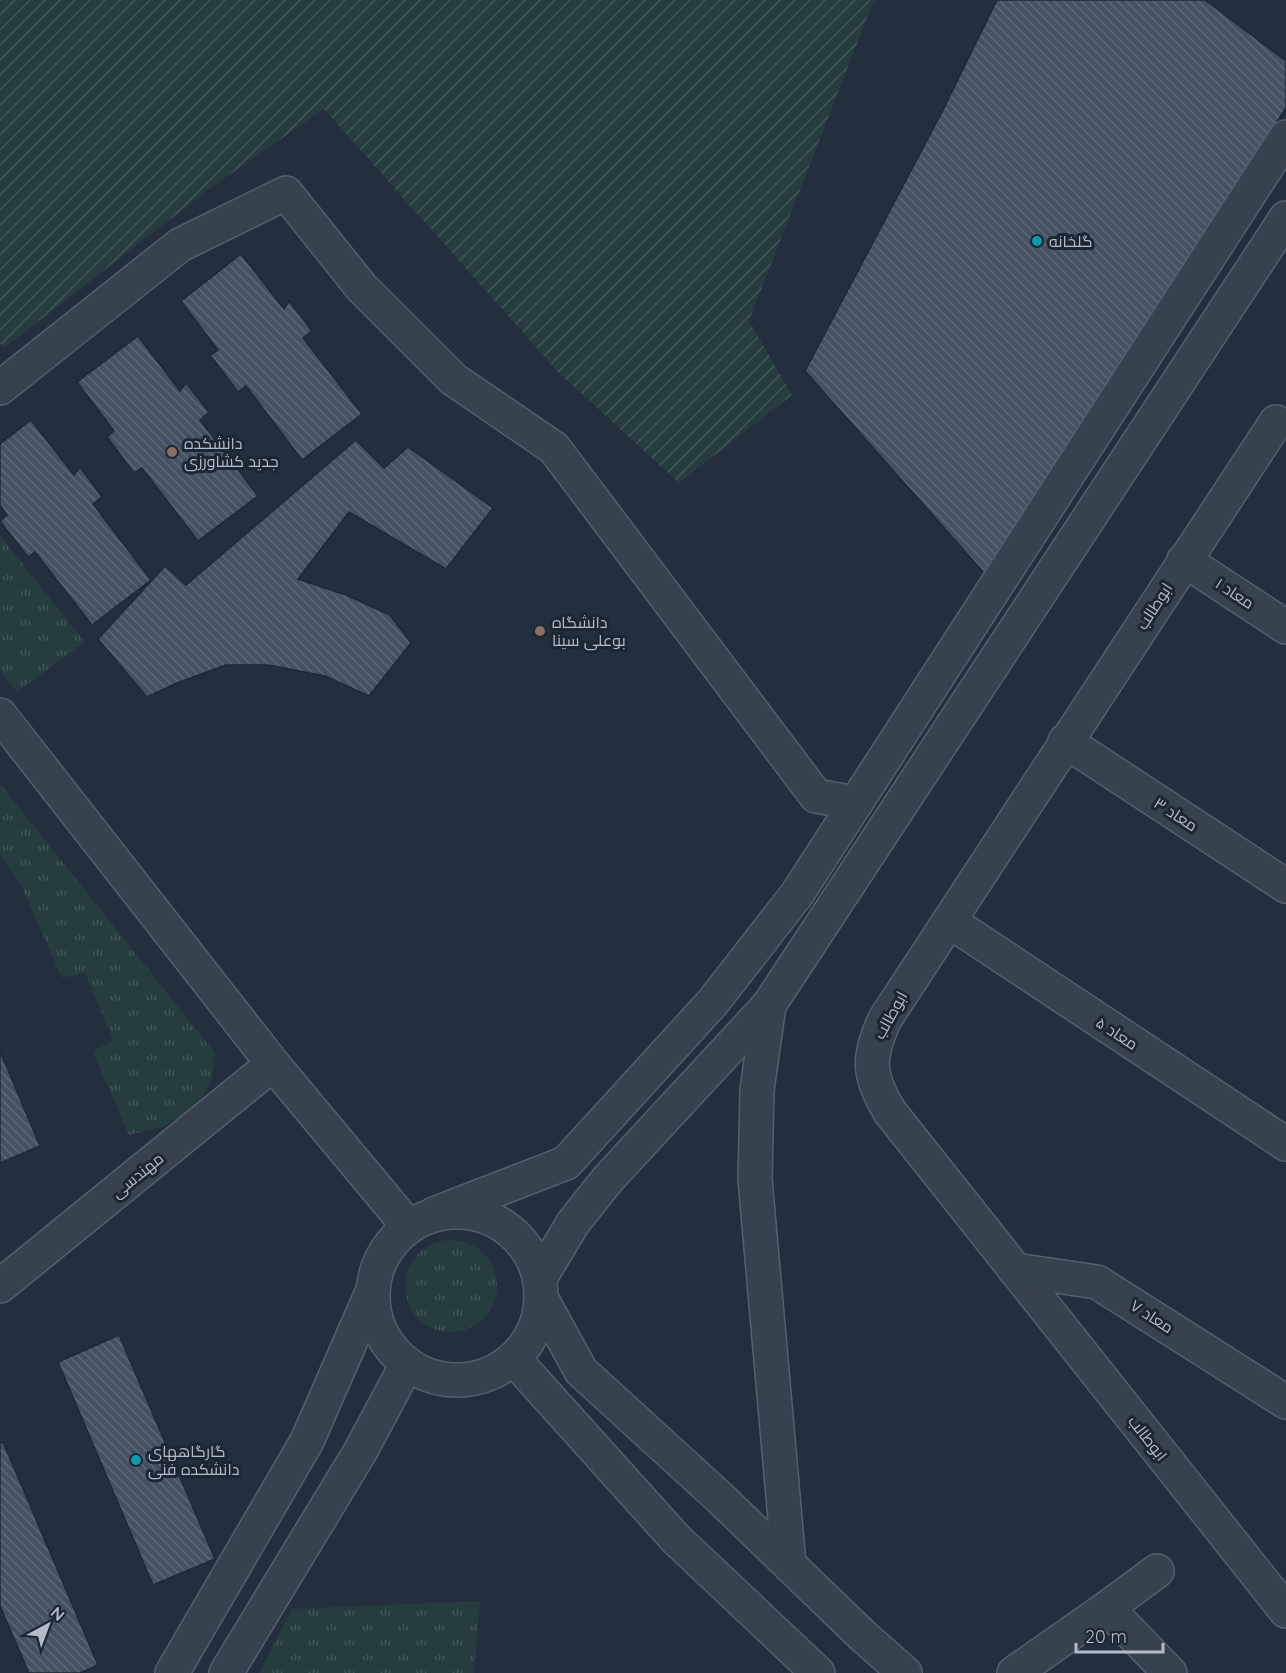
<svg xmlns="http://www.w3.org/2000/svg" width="1286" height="1673" font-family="Quicksand,Cairo,sans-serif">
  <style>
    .grass { fill: url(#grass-tufts) }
    .garden { fill: url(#garden-furrows) }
    .building { fill: url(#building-back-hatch); stroke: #1f2835; stroke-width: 1.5 }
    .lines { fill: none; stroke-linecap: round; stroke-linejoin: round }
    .minor-casing { stroke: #565f6c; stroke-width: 36 }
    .minor { stroke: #38414e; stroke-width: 33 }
    .culture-dot { fill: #0f9aa8; stroke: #1d2633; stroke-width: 2 }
    .education-dot { fill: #8d6e63; stroke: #1d2633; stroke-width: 2 }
    .labels { text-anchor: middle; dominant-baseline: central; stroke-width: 6; stroke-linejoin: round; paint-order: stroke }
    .poi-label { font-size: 16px; fill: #b4bcc9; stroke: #1d2633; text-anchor: start }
    .street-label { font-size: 16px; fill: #b4bcc9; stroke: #1d2633 }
  </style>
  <defs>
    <pattern id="grass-tufts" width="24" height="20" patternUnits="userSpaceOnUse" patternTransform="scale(1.5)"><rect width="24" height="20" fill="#263c3f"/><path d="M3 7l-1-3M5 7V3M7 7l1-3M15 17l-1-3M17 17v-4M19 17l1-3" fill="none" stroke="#435659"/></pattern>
    <pattern id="garden-furrows" width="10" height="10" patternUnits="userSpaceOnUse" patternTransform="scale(1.5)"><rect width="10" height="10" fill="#263c3f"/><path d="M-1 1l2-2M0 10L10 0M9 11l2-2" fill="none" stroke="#435659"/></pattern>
    <pattern id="building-back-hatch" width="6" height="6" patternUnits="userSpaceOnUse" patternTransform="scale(1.5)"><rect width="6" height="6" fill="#455162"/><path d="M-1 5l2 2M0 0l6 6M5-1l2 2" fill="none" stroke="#5d6877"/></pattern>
  </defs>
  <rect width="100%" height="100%" fill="#242f3e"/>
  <!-- grass -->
  <g class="grass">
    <polygon points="0,536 85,642 17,692 0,670"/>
    <polygon points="0,784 215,1053 212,1079 195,1109 162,1127 129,1135 93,1052 113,1040 85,973 62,978 22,887 0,855"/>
    <circle cx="451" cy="1286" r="46"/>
    <polygon points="480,1601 474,1673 259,1673 292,1609"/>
  </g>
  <!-- garden -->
  <polygon class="garden" points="0,0 878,0 872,5 749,321 792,395 679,483 559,373 324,109 213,186 4,348 0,344"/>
  <!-- building -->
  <g class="building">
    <polygon points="997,0 1205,0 1286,61 1286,108 985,574 805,371 942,112"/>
    <polygon points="241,254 284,309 289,301 312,331 303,338 362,414 302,460 246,386 238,392 210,355 218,350 181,301"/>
    <polygon points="138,336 180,391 186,383 209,412 200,420 258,496 198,541 142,468 134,473 107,437 114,431 77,382"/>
    <polygon points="31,420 74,475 80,467 102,497 93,504 151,580 92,625 35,552 28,557 0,521 7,515 0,505 0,444"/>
    <polygon points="356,440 384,468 408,447 493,508 446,569 349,512 298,579 346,595 390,615 411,643 369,696 325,676 268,665 226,665 177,683 147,697 98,639 165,566 186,585"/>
    <polygon points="0,1051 40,1146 0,1163"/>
    <polygon points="119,1335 215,1559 153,1585 58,1362"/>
    <polygon points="3,1442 98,1665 80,1673 29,1673 0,1606 0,1443"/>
  </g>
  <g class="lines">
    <!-- minor casing -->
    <g class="minor-casing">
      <g id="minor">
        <polyline points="0,388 180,245 286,193 362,288 453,379 554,448 816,796 856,803"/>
        <path d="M 1276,422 L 885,1019 C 867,1058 868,1076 890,1112 L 1286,1611"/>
        <polyline points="1184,560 1286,627"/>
        <polyline points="0,715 273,1064 408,1226"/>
        <polyline points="1065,741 1286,886"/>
        <polyline points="949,921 1286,1144"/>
        <polyline points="769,1005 757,1090 755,1179 789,1564"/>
        <circle cx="457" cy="1296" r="84"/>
        <polyline points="434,1214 566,1163 713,1002 797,894 1286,137"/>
        <polyline points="1015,1270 1097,1282 1286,1402"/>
        <polyline points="540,1278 573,1223 608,1179 769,1005 1286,218"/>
        <polyline points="0,1286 273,1064"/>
        <polyline points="542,1300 581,1371 719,1497 863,1636 905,1673"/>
        <polyline points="514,1359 676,1539 818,1673"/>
        <polyline points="1107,1608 1170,1673"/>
        <polyline points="172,1673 307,1441 373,1290"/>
        <polyline points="226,1673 360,1452 407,1364"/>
        <polyline points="1014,1673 1107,1608 1157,1571"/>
      </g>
    </g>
    <!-- minor -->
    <use href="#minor" class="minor"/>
  </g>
  <!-- markers -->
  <g class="culture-dot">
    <circle cx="1037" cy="241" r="6"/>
    <circle cx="136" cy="1460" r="6"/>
  </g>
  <g class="education-dot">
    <circle cx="172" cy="452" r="6"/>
    <circle cx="540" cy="631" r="6"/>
  </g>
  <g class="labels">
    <!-- poi labels -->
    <g class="poi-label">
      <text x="1049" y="241">گلخانه</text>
      <text x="184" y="443">دانشکده<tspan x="184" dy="18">جدید کشاورزی</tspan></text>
      <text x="552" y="622">دانشگاه<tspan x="552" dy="18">بوعلی سینا</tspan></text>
      <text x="148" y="1451">گارگاههای<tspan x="148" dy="18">دانشکده فنی</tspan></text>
    </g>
    <!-- street labels -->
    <g class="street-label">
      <text transform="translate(1235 593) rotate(33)">معاد ۱</text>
      <text transform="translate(1154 606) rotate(-57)">ابوطالب</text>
      <text transform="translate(1176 814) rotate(33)">معاد ۳</text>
      <text transform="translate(890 1015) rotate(-61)">ابوطالب</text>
      <text transform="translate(1117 1033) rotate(33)">معاد ۵</text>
      <text transform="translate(137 1175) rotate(-39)">مهندسی</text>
      <text transform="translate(1152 1316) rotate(33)">معاد ۷</text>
      <text transform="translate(1148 1438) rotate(52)">ابوطالب</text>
    </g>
  </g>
  <!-- north arrow -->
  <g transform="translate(48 1625) rotate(41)" stroke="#1d2633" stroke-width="4.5" paint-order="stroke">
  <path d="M0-4.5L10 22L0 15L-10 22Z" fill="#b4bcc9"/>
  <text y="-9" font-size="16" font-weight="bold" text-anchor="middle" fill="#b4bcc9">N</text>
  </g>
  <!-- scale -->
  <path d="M1076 1643v9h87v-9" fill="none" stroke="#b4bcc9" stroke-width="3"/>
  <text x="1085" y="1643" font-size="18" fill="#b4bcc9" stroke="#1d2633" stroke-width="4.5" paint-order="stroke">20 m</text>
</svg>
